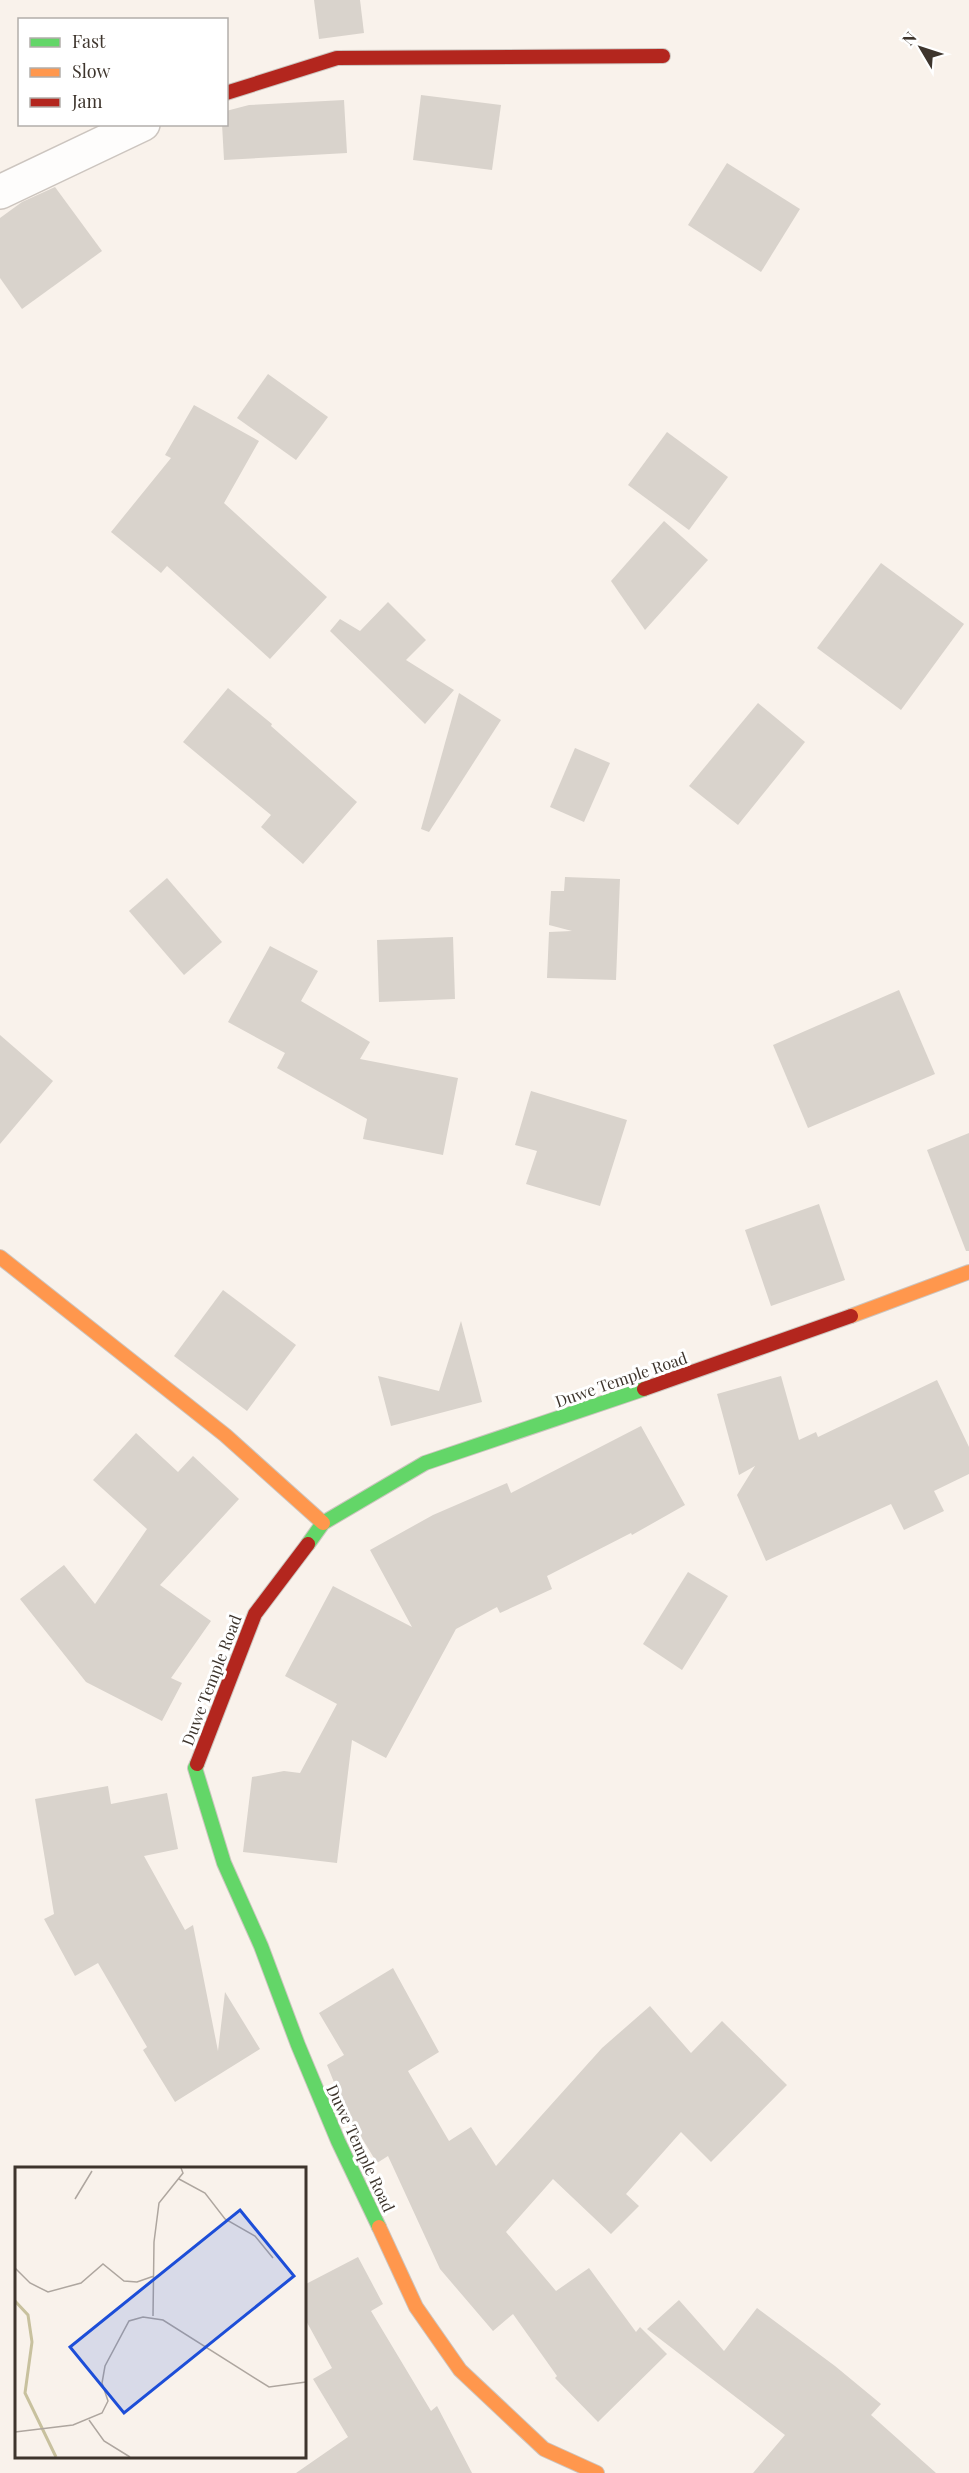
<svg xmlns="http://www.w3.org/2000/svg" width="969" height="2473" font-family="'Playfair Display',serif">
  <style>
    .building { fill: #d9d3cc }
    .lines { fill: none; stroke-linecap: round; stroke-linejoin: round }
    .street-casing { stroke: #ccc5bf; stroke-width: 36 }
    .fast-casing { stroke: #ccc5bf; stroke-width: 16 }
    .slow-casing { stroke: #ccc5bf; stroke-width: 16 }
    .jam-casing { stroke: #ccc5bf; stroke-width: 16 }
    .street { stroke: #fefdfc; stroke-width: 33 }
    .fast { stroke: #63d668; stroke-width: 14 }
    .slow { stroke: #ff974d; stroke-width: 14 }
    .jam { stroke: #b3261e; stroke-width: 14 }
    .labels { text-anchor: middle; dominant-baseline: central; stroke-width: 6; stroke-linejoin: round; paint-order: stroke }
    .street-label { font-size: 16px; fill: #3e352d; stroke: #fff }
    .inset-river { fill: none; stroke: #c8c19e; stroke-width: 3 }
    .inset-road { fill: none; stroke: #aea69f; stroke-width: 1.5 }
    .view { fill: #1d4ed8; fill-opacity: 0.15; stroke: #1d4ed8; stroke-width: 3 }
    .inset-edge { fill: none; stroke: #3e352d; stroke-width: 3 }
  </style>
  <rect width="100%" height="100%" fill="#f9f2eb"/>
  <!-- building -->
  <g class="building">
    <polygon points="314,0 360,0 364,33 319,39"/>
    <polygon points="421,95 501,105 492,170 413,160"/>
    <polygon points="344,100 347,153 224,160 222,124 226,124 226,111 249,105"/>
    <polygon points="727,163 800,209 761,272 688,225"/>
    <polygon points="55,187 102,251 22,309 0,278 0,218 22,202"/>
    <polygon points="268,374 328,417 296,460 237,418"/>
    <polygon points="194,405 259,441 224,503 327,597 270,659 167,566 161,573 111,532 171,458 165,455"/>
    <polygon points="667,432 728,477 689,530 628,485"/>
    <polygon points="664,521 708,560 645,630 611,581"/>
    <polygon points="881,563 964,624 901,710 817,648"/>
    <polygon points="388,602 426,640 406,660 454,690 425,724 330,631 340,619 360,631"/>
    <polygon points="228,688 272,724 271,726 357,802 303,864 261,827 271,815 183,742"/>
    <polygon points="459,693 501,720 429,832 421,829"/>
    <polygon points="758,703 805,742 738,825 689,786"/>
    <polygon points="575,748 610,763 584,822 550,807"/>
    <polygon points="565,877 620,879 616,980 547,978 549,932 572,931 549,925 551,891 564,891"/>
    <polygon points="167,878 222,942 184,975 129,911"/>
    <polygon points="453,937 455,999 379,1002 377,940"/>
    <polygon points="270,946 318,971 301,1001 370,1042 360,1059 458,1078 443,1155 363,1139 367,1119 277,1068 285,1053 228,1022"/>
    <polygon points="899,990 935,1074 808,1128 773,1045"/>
    <polygon points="0,1035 53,1081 0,1144"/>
    <polygon points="531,1091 627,1120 600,1206 526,1184 537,1151 515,1145"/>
    <polygon points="969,1133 969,1251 966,1251 927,1150"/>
    <polygon points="819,1204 845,1280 771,1306 745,1230"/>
    <polygon points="223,1290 296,1345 247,1411 174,1356"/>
    <polygon points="461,1321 482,1402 391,1426 378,1376 439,1391"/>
    <polygon points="781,1376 799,1440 816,1432 818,1437 937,1380 969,1447 969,1474 934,1491 944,1511 904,1530 891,1504 766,1561 737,1495 755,1466 739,1475 717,1394"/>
    <polygon points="641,1426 685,1505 632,1535 631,1533 547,1576 552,1589 500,1613 497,1607 456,1629 386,1758 352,1740 337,1863 243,1852 252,1777 284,1771 300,1773 337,1704 285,1676 333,1586 412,1627 370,1550 433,1515 507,1483 511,1493"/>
    <polygon points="136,1433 178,1472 193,1456 239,1499 160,1585 211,1621 171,1678 182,1683 162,1721 86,1682 20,1599 64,1565 95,1604 147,1529 93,1480"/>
    <polygon points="688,1572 728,1596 682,1670 643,1644"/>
    <polygon points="108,1786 111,1804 167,1793 178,1849 144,1856 185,1930 193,1925 218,2051 225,1992 260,2049 175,2102 143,2050 147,2047 98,1963 75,1976 44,1919 54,1914 35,1799"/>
    <polygon points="393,1968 439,2052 408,2071 449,2141 471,2127 496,2166 602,2048 650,2006 691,2053 722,2021 787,2085 711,2162 681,2132 626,2194 639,2206 611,2234 553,2179 506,2232 556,2291 589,2268 636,2332 640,2327 667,2354 598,2422 555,2378 557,2376 513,2314 493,2331 440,2269 388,2156 377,2163 346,2112 327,2065 344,2055 319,2013"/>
    <polygon points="358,2257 383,2304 371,2311 431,2411 437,2406 472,2473 296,2473 348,2437 313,2379 332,2368 304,2317 304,2285"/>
    <polygon points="679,2300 724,2351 757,2308 835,2366 881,2404 871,2415 936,2473 753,2473 785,2435 647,2329"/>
  </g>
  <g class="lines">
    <!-- street casing -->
    <g class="street-casing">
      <polyline id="street" points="0,192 143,124"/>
    </g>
    <!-- fast casing -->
    <g class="fast-casing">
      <g id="fast">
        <polyline points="308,1544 323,1523 425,1463 644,1389"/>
        <polyline points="197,1764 195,1768 224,1863 261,1946 298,2045 338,2141 379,2227"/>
      </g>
    </g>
    <!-- slow casing -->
    <g class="slow-casing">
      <g id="slow">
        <polyline points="0,1257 225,1435 323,1523"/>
        <polyline points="851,1316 969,1272"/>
        <polyline points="379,2227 416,2307 460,2370 544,2449 597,2473"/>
      </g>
    </g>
    <!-- jam casing -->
    <g class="jam-casing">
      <g id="jam">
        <polyline points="226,93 337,58 663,56"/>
        <polyline points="644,1389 851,1316"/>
        <polyline points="197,1764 255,1614 308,1544"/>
      </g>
    </g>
    <!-- street -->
    <use href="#street" class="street"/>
    <!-- fast -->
    <use href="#fast" class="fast"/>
    <!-- slow -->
    <use href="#slow" class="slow"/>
    <!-- jam -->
    <use href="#jam" class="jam"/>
  </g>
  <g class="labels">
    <!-- street labels -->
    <g class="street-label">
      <text transform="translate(621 1379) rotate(-19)">Duwe Temple Road</text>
      <text transform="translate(211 1680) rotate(-69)">Duwe Temple Road</text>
      <text transform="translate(361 2148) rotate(65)">Duwe Temple Road</text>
    </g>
  </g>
  <!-- overview -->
  <g transform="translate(15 2167)">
    <rect width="291" height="291" fill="#f9f2eb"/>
    <path class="inset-river" d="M 0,134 L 13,148 L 17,175 L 10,226 L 41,290"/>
    <path class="inset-road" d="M 164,12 L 190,26 L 210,52 L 240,69 L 258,91M 60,32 L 77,4M 0,101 L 15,116 L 33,125 L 66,116 L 88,97 L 109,114 L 122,115 L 139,109M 138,149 L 139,75 L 144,36 L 168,6 L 166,1M 74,253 L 89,274 L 115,290M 0,265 L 58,258 L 87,246 L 93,234 L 87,216 L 90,199 L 114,154 L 128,150 L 148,153 L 254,220 L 291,215"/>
    <path class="view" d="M 225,43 L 279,109 L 109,246 L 55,180 Z"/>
    <rect width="291" height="291" class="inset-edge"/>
  </g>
  <!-- legend -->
  <rect x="18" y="18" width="210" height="108" fill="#ffffff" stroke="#b2aeab" stroke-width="1.5"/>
  <rect x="30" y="38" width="30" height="9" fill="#63d668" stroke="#b2aeab" stroke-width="1.5"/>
  <text x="72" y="48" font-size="18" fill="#3e352d">Fast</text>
  <rect x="30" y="68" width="30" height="9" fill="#ff974d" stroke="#b2aeab" stroke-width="1.5"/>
  <text x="72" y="78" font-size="18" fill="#3e352d">Slow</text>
  <rect x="30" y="98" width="30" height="9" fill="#b3261e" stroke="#b2aeab" stroke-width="1.5"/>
  <text x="72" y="108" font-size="18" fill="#3e352d">Jam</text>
  <!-- north arrow -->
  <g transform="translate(921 48) rotate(309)" stroke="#ffffff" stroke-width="4.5" paint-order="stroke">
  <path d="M0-4.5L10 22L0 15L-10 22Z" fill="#3e352d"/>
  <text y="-9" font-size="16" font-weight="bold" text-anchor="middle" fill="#3e352d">N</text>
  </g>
</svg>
